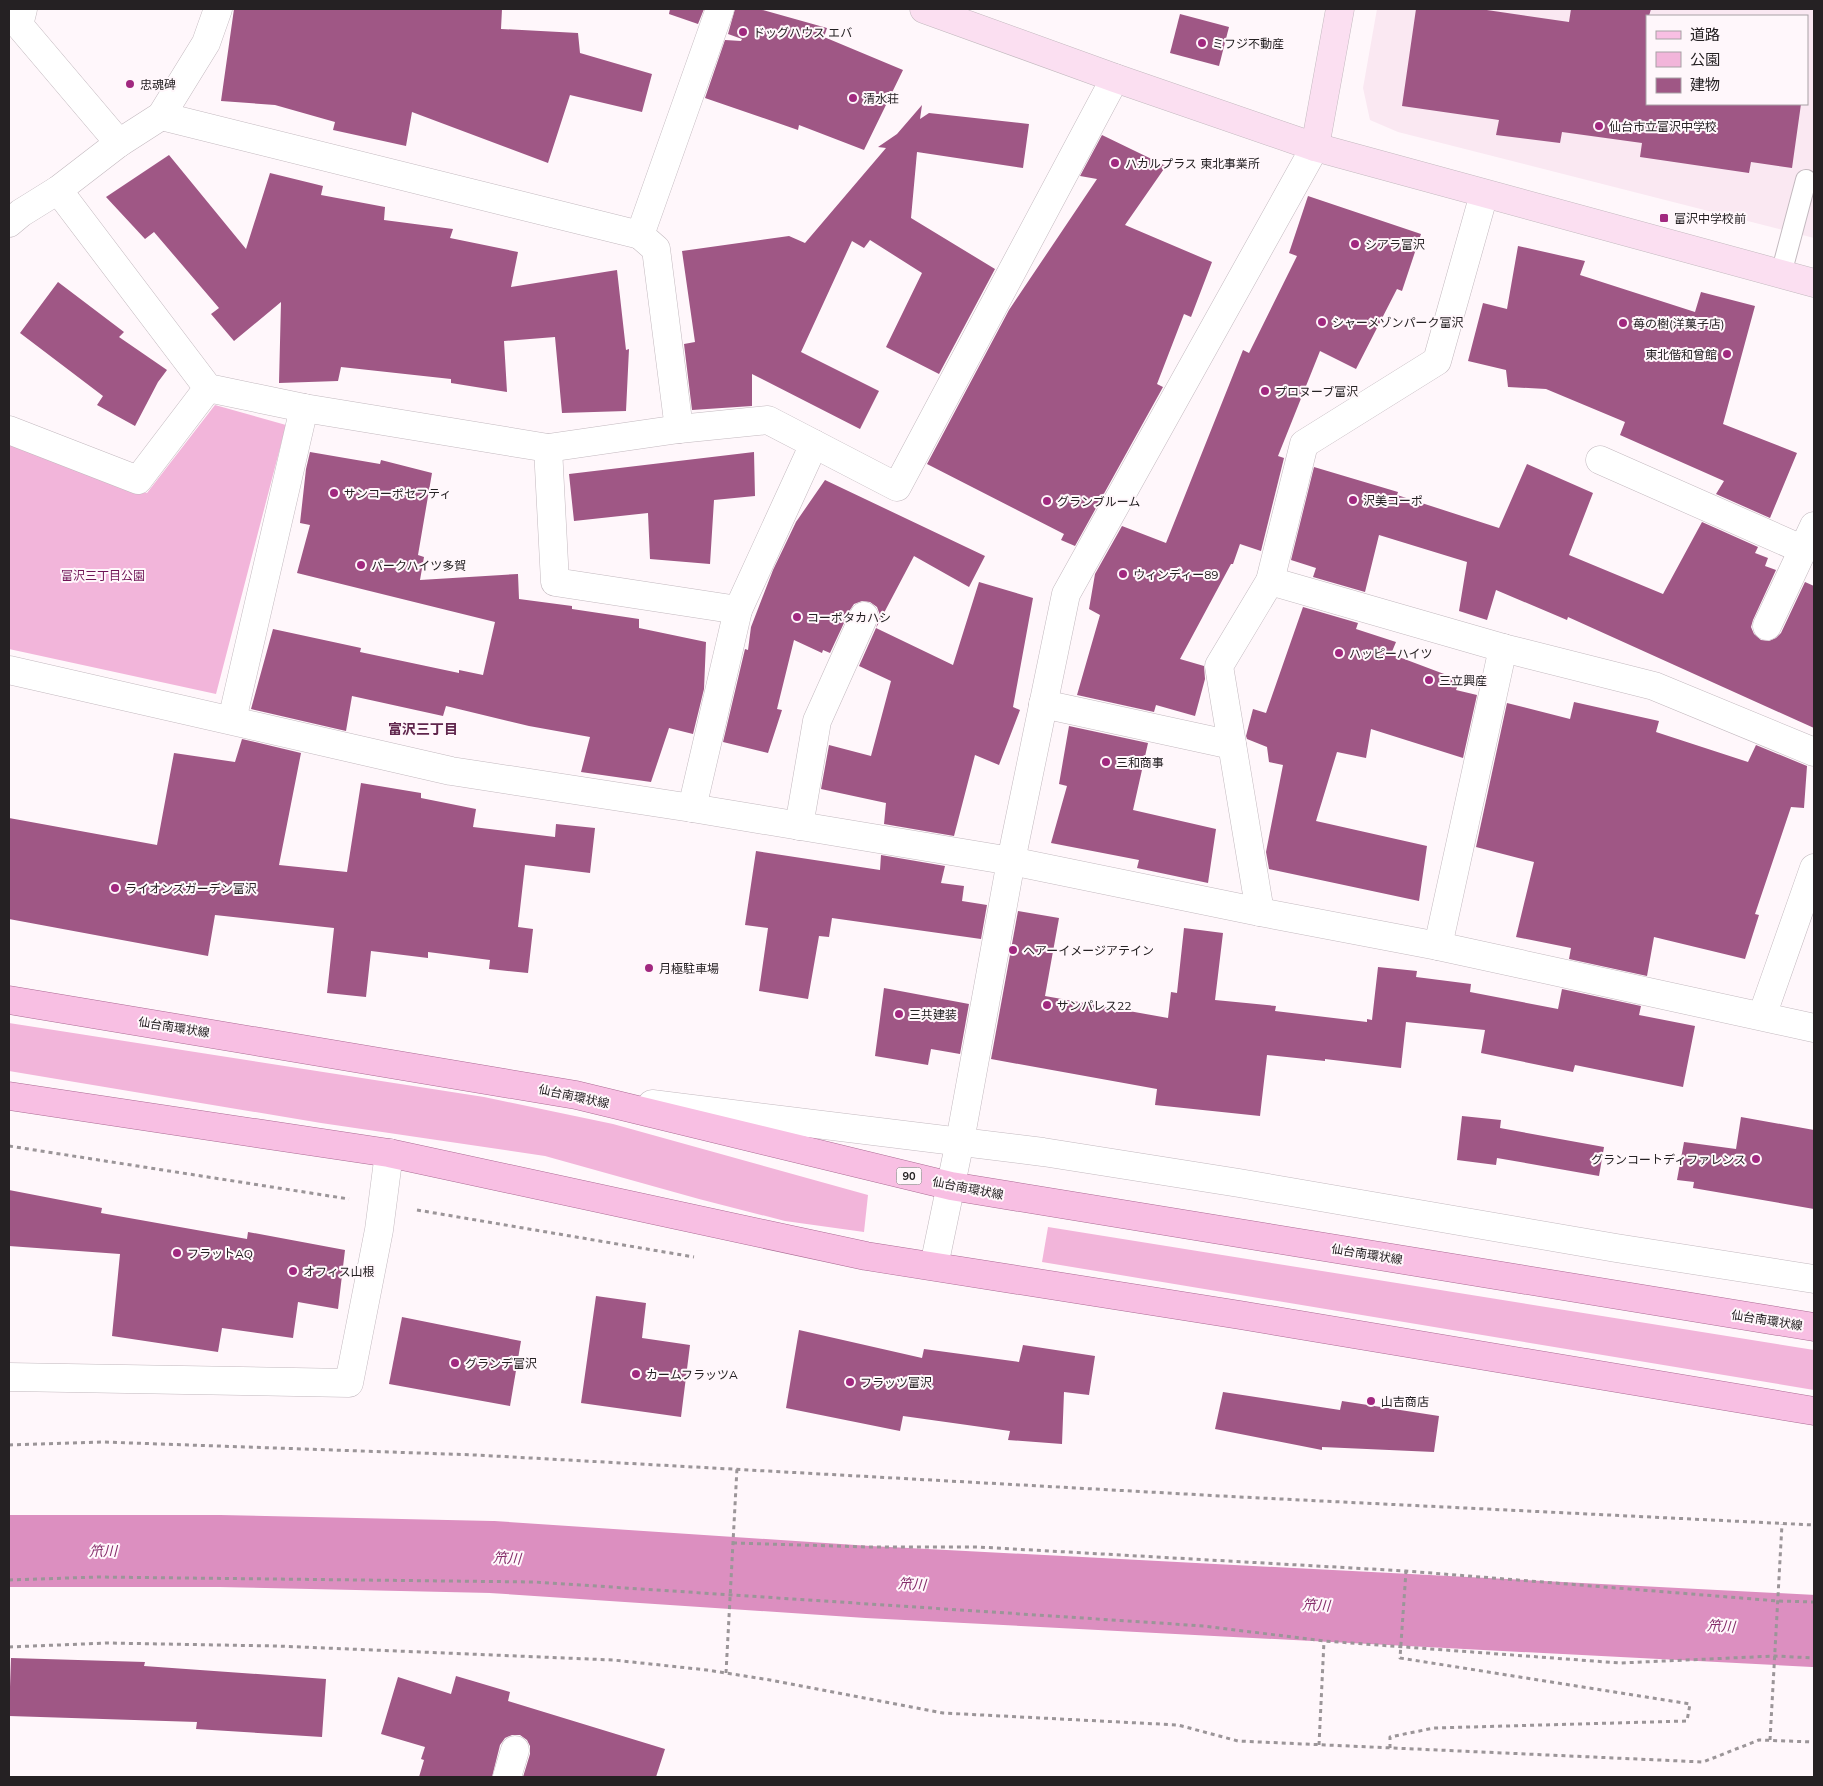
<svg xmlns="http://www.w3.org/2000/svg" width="1823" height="1786" font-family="Mulish,'Noto Sans JP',sans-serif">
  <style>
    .built { fill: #fae8f2; fill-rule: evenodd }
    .green { fill: #f2b5da }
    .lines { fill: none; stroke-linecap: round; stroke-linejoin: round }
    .river { stroke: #dc8fc0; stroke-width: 72 }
    .building { fill: #9f5785 }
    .lane-casing { stroke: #c3b9bf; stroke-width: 22 }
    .street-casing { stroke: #c3b9bf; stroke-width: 29 }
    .secondary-casing { stroke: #c3b9bf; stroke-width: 29 }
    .primary-casing { stroke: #ab6c94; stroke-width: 29 }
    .path { stroke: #9b9598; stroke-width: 3; stroke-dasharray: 4 4; stroke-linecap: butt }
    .lane { stroke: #fff; stroke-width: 20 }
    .street { stroke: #fff; stroke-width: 28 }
    .secondary { stroke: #fbdff1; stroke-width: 28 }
    .primary { stroke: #f8bfe3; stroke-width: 28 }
    .poi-dot { fill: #a1287f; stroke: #fff7fb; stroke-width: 2 }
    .labels { text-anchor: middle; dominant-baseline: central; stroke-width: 4; stroke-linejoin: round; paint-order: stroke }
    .shield { fill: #fff7fb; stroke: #666164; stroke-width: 1 }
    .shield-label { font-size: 11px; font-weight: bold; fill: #252123 }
    .poi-label { font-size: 12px; fill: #252123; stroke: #fff7fb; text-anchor: start }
    .park-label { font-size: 12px; fill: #6f1456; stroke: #fff7fb }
    .street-label { font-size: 12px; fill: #252123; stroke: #fff7fb }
    .neighbourhood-label { font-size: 14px; font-weight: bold; fill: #5f254c; stroke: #fff7fb }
    .water-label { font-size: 14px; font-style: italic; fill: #852c6a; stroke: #fff7fb }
  </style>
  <rect width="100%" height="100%" fill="#fff7fb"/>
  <!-- built -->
  <path class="built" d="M 1377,9 L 1814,9 L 1814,238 L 1398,132 L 1370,120 L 1363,88 ZM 1647,16 L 1807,16 L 1807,104 L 1647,104 Z"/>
  <!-- green -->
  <g class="green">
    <polygon points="215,405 286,425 216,694 9,649 9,442 147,493"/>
    <polygon points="9,1023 484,1097 613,1124 868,1195 864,1232 785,1221 699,1199 545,1156 321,1123 9,1071"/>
    <polygon points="1048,1227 1814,1350 1814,1390 1042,1262"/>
  </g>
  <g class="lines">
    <!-- river -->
    <polyline class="river" points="9,1551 220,1551 492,1557 868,1582 1814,1631"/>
  </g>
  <!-- building -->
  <g class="building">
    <polygon points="234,9 502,9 501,29 578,33 580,53 652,74 642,112 570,95 548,163 412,112 406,146 333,130 335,122 275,105 221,101"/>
    <polygon points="670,9 704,9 698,24 669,14"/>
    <polygon points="735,9 759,9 827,28 824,37 903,70 864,150 799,125 798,130 705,98 725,40 741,41 742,39 728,34"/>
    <polygon points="1416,9 1480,9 1569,22 1571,9 1651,9 1649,16 1647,16 1647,104 1801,104 1792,168 1751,162 1749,173 1640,157 1642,143 1562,132 1560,143 1496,135 1499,120 1402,106"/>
    <polygon points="1180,14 1229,27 1219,66 1170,53"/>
    <polygon points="922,105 920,119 929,113 1029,124 1023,168 917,152 911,218 995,269 939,374 886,347 922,273 870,240 864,248 852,241 801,352 879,391 860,429 752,374 752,406 692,410 684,344 695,342 682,251 789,236 805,243 886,148 878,147 897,134"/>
    <polygon points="1102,135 1166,166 1125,225 1212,262 1191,317 1184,314 1157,384 1163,387 1075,546 1061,540 1064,534 927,464 1009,310 1097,179 1080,176"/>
    <polygon points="169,155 246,249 270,173 323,186 321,195 385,207 384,220 453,229 450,238 518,252 511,287 617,270 626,350 629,349 626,411 562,413 555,337 504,341 507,392 451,383 451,379 341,367 338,381 279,383 281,302 234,341 211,314 219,308 154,232 145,239 106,197"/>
    <polygon points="1308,196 1421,234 1402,291 1397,289 1356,369 1320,351 1278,456 1284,458 1261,551 1240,544 1233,564 1231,564 1180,659 1204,666 1205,679 1195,716 1156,705 1154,712 1077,695 1100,615 1089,609 1095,574 1122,526 1166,543 1243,350 1249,353 1297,256 1289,253"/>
    <polygon points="1518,246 1585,261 1580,275 1695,312 1701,292 1755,306 1723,424 1797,453 1770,518 1716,494 1724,481 1620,435 1625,422 1546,389 1508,387 1506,370 1468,361 1483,303 1507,309"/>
    <polygon points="58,282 124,332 119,337 167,370 158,382 135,426 97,405 103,396 20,333"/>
    <polygon points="310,452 380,464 381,460 432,473 418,555 424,557 420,580 518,574 519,599 572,606 572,609 639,619 639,628 706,642 704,689 693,734 669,728 651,782 581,772 590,737 529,726 446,706 443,716 352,696 346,731 251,709 273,629 361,648 360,652 459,673 459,670 483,675 495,622 297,573 310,525 300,523 306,469"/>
    <polygon points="754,452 755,496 714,500 710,564 650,559 648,513 574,521 569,474"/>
    <polygon points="1527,464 1593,493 1569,555 1663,594 1702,522 1758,547 1755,553 1768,558 1765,566 1776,570 1753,620 1751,627 1754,634 1761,640 1769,641 1776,638 1781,633 1805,582 1814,586 1814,728 1568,617 1567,620 1496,590 1487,620 1459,611 1467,562 1379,535 1365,592 1313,577 1316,568 1291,560 1314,467 1398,492 1397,495 1499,528"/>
    <polygon points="825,480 985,556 969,587 914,556 876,628 880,615 877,607 870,602 862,601 854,604 850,610 830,653 823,650 822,653 794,640 777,709 782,710 768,753 723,742 745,649 748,650 751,627 773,570 796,522"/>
    <polygon points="979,582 1033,598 1013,707 1020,710 999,765 975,755 954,836 884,824 886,803 821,789 829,745 871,756 891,681 859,666 876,628 953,665"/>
    <polygon points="1303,607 1358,623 1356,629 1396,642 1391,654 1460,680 1456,690 1477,695 1463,758 1371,729 1366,758 1337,752 1316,821 1427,846 1419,901 1269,869 1266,852 1283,765 1269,762 1267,747 1247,739 1246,736 1253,709 1266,713"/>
    <polygon points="1574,702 1659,721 1656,732 1748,762 1756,745 1807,766 1804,808 1791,807 1755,914 1759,915 1745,959 1654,937 1647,976 1569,959 1571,948 1516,937 1534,862 1476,847 1507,703 1570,719"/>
    <polygon points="1069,726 1148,743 1133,810 1216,829 1208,883 1137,868 1139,860 1051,843 1067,786 1059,784"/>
    <polygon points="242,739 301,753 279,865 347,872 361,783 421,793 421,798 476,809 473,827 555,837 556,824 595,828 590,873 525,865 518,927 533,929 528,973 489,969 490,960 428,952 428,958 371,951 366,997 327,993 334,928 215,915 208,956 9,919 9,818 157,845 174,753 235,762"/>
    <polygon points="756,851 880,870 881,855 945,866 941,883 964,886 962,901 987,905 981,939 832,918 829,937 819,936 808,999 759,991 768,928 745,925"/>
    <polygon points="1018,911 1059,918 1045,996 1168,1018 1171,992 1177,993 1184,928 1223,933 1215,1000 1276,1006 1275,1011 1367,1022 1367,1019 1372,1020 1378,967 1417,971 1416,977 1471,984 1470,992 1558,1009 1562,989 1641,1006 1639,1015 1695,1026 1683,1087 1575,1065 1573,1072 1481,1053 1485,1030 1406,1022 1401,1068 1325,1059 1325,1061 1267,1055 1260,1116 1155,1105 1157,1089 991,1059"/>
    <polygon points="884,988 969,1004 960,1054 931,1049 928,1065 875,1056"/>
    <polygon points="1462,1116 1501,1120 1500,1128 1604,1147 1599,1176 1497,1158 1496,1165 1457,1160"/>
    <polygon points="1741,1117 1814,1130 1814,1209 1693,1188 1694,1182 1677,1180 1684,1142 1736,1149"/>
    <polygon points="9,1190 102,1208 101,1213 247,1239 248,1232 345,1250 338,1309 298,1302 293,1338 222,1328 218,1352 112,1336 120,1254 9,1246"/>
    <polygon points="596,1296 646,1303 642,1338 690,1345 681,1417 581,1403"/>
    <polygon points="402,1317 521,1341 510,1406 389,1384"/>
    <polygon points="799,1330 922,1358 924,1349 1019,1362 1023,1345 1095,1356 1089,1395 1064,1392 1062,1444 1008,1440 1010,1431 903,1416 900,1431 786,1408"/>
    <polygon points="1223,1392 1340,1410 1342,1401 1439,1416 1434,1452 1322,1447 1322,1450 1215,1429"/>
    <polygon points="11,1658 145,1662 144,1666 326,1679 322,1737 196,1729 197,1722 9,1716"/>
    <polygon points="456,1676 510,1692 508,1701 665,1749 656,1777 523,1777 530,1754 530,1746 527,1740 520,1735 512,1735 505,1738 500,1745 492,1777 419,1777 424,1760 421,1759 425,1747 381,1734 398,1677 451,1694"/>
  </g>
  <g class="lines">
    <!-- lane casing -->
    <g class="lane-casing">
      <polyline id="lane" points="1781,274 1806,180"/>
    </g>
    <!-- street casing -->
    <g class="street-casing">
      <g id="street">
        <polyline points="23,9 19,25 119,143"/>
        <polyline points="161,116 640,235"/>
        <polyline points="58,190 208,388 304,408 548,448 679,429 768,420 897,487 1115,78"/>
        <polyline points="9,223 21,213 58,190 119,143 161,116 206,43 218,9"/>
        <polyline points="679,429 656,249 640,235 720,9"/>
        <polyline points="9,430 138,480 208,388"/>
        <polyline points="548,448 555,582 738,610"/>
        <polyline points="1600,460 1804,550"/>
        <polyline points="1270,581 1503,648 1654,686 1814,752"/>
        <polyline points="1767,626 1814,526"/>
        <polyline points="9,670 451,771 692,808 1011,861 1260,912 1438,946 1814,1028"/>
        <polyline points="1043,704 1232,745"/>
        <polyline points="232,720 304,408"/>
        <polyline points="692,808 738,610 814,444"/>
        <polyline points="799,826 817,721 864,616"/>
        <polyline points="1260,912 1219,666 1270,581 1304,444 1437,361 1484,194"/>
        <polyline points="1438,946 1503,648"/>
        <polyline points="1762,1016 1814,868"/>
        <polyline points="652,1104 1043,1152 1239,1183 1616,1248 1814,1279"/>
        <polyline points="934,1266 960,1141 1011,861 1066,594 1315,147"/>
        <polyline points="9,1377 349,1383 379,1230 389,1153"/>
        <polyline points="507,1777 515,1750"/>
      </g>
    </g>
    <!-- secondary casing -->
    <g class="secondary-casing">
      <g id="secondary">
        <polyline points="924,9 1115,78 1315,147 1814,283"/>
        <polyline points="1315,147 1340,9"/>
      </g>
    </g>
    <!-- primary casing -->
    <g class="primary-casing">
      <g id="primary">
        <polyline points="9,1000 576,1095 951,1186 1814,1327"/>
        <polyline points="9,1096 389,1153 866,1256 1240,1315 1814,1411"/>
      </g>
    </g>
    <!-- path -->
    <g class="path">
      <polyline points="9,1146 349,1199"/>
      <polyline points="417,1210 694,1257"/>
      <polyline points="9,1445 103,1442 476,1455 1240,1497 1814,1525"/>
      <polyline points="733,1543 868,1547 978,1547 1406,1571 1778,1601 1814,1602"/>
      <polyline points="9,1580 98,1577 535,1582 1204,1626 1324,1641 1620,1663 1775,1656 1814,1658"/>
      <polyline points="9,1647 107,1643 276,1646 613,1660 707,1670 770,1680 943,1713 1178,1725 1238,1741 1703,1762 1759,1740 1814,1742"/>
      <polyline points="726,1673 737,1468"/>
      <polyline points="1770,1740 1782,1524"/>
      <polyline points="1319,1745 1324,1641"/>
      <polyline points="1390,1748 1390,1737 1434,1728 1687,1721 1690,1704 1400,1658 1406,1571"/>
    </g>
    <!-- lane -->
    <use href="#lane" class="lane"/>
    <!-- street -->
    <use href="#street" class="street"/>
    <!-- secondary -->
    <use href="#secondary" class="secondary"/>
    <!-- primary -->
    <use href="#primary" class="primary"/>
  </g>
  <!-- markers -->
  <g class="poi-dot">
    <circle cx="743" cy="32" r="5"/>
    <circle cx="1202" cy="43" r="5"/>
    <circle cx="130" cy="84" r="5"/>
    <circle cx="853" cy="98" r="5"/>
    <circle cx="1599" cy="126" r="5"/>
    <circle cx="1115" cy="163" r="5"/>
    <rect x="1659" y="213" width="10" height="10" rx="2.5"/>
    <circle cx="1355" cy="244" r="5"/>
    <circle cx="1322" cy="322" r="5"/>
    <circle cx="1623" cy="323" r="5"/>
    <circle cx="1727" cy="354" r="5"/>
    <circle cx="1265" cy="391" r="5"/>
    <circle cx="334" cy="493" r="5"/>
    <circle cx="1353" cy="500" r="5"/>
    <circle cx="1047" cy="501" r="5"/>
    <circle cx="361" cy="565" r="5"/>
    <circle cx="1123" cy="574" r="5"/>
    <circle cx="797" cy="617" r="5"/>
    <circle cx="1339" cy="653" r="5"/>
    <circle cx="1429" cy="680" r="5"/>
    <circle cx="1106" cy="762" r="5"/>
    <circle cx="115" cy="888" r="5"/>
    <circle cx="1013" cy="950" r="5"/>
    <circle cx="649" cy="968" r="5"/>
    <circle cx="1047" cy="1005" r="5"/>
    <circle cx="899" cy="1014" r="5"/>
    <circle cx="1756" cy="1159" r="5"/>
    <circle cx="177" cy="1253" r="5"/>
    <circle cx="293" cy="1271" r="5"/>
    <circle cx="455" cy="1363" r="5"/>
    <circle cx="636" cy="1374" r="5"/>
    <circle cx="850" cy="1382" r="5"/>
    <circle cx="1371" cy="1401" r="5"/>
  </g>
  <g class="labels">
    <!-- shield labels -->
    <rect class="shield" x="896.5" y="1167.5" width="25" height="17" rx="4"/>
    <g class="shield-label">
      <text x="909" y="1176">90</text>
    </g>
    <!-- poi labels -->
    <g class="poi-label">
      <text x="753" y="32">ドッグハウス エバ</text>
      <text x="1212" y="43">ミフジ不動産</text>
      <text x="140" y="84">忠魂碑</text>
      <text x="863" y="98">清水荘</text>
      <text x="1609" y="126">仙台市立富沢中学校</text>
      <text x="1125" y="163">ハカルプラス 東北事業所</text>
      <text x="1674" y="218">富沢中学校前</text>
      <text x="1365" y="244">シアラ富沢</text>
      <text x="1332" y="322">シャーメゾンパーク富沢</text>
      <text x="1633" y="323">苺の樹(洋菓子店)</text>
      <text x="1717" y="354" text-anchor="end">東北偕和曾館</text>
      <text x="1275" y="391">プロヌーブ富沢</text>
      <text x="344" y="493">サンコーポセフティ</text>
      <text x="1363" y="500">沢美コーポ</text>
      <text x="1057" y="501">グランブルーム</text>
      <text x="371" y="565">パークハイツ多賀</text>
      <text x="1133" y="574">ウィンディー89</text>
      <text x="807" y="617">コーポタカハシ</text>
      <text x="1349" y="653">ハッピーハイツ</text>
      <text x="1439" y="680">三立興産</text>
      <text x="1116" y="762">三和商事</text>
      <text x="125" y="888">ライオンズガーデン富沢</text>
      <text x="1023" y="950">ヘアーイメージアテイン</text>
      <text x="659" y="968">月極駐車場</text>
      <text x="1057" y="1005">サンパレス22</text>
      <text x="909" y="1014">三共建装</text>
      <text x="1746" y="1159" text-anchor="end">グランコートディファレンス</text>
      <text x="187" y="1253">フラットAQ</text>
      <text x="303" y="1271">オフィス山根</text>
      <text x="465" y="1363">グランデ富沢</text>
      <text x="646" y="1374">カームフラッツA</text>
      <text x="860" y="1382">フラッツ富沢</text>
      <text x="1381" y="1401">山吉商店</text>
    </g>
    <!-- park labels -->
    <g class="park-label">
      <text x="103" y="575">富沢三丁目公園</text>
    </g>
    <!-- street labels -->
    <g class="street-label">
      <text transform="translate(174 1027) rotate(9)">仙台南環状線</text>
      <text transform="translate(574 1096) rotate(12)">仙台南環状線</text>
      <text transform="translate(968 1188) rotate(11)">仙台南環状線</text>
      <text transform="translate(1367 1254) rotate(9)">仙台南環状線</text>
      <text transform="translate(1767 1320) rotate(9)">仙台南環状線</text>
    </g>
    <!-- neighbourhood labels -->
    <g class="neighbourhood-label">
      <text x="423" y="729">富沢三丁目</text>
    </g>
    <!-- water labels -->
    <g class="water-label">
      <text x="103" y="1551">笊川</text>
      <text transform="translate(507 1558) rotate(3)">笊川</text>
      <text transform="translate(912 1584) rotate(3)">笊川</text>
      <text transform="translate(1316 1605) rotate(3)">笊川</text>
      <text transform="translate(1721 1626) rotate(3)">笊川</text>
    </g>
  </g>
  <!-- border -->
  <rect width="1823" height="1786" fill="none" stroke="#252123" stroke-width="20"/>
  <!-- legend -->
  <rect x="1646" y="15" width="162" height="90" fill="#fff7fb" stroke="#a8a1a5"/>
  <rect x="1656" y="31" width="25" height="8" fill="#f8bfe3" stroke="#a8a1a5"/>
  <text x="1690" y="40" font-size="15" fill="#252123">道路</text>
  <rect x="1656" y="52" width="25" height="15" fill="#f2b5da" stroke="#a8a1a5"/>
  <text x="1690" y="65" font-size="15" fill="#252123">公園</text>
  <rect x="1656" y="78" width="25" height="15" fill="#9f5785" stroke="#a8a1a5"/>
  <text x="1690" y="90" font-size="15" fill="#252123">建物</text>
</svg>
